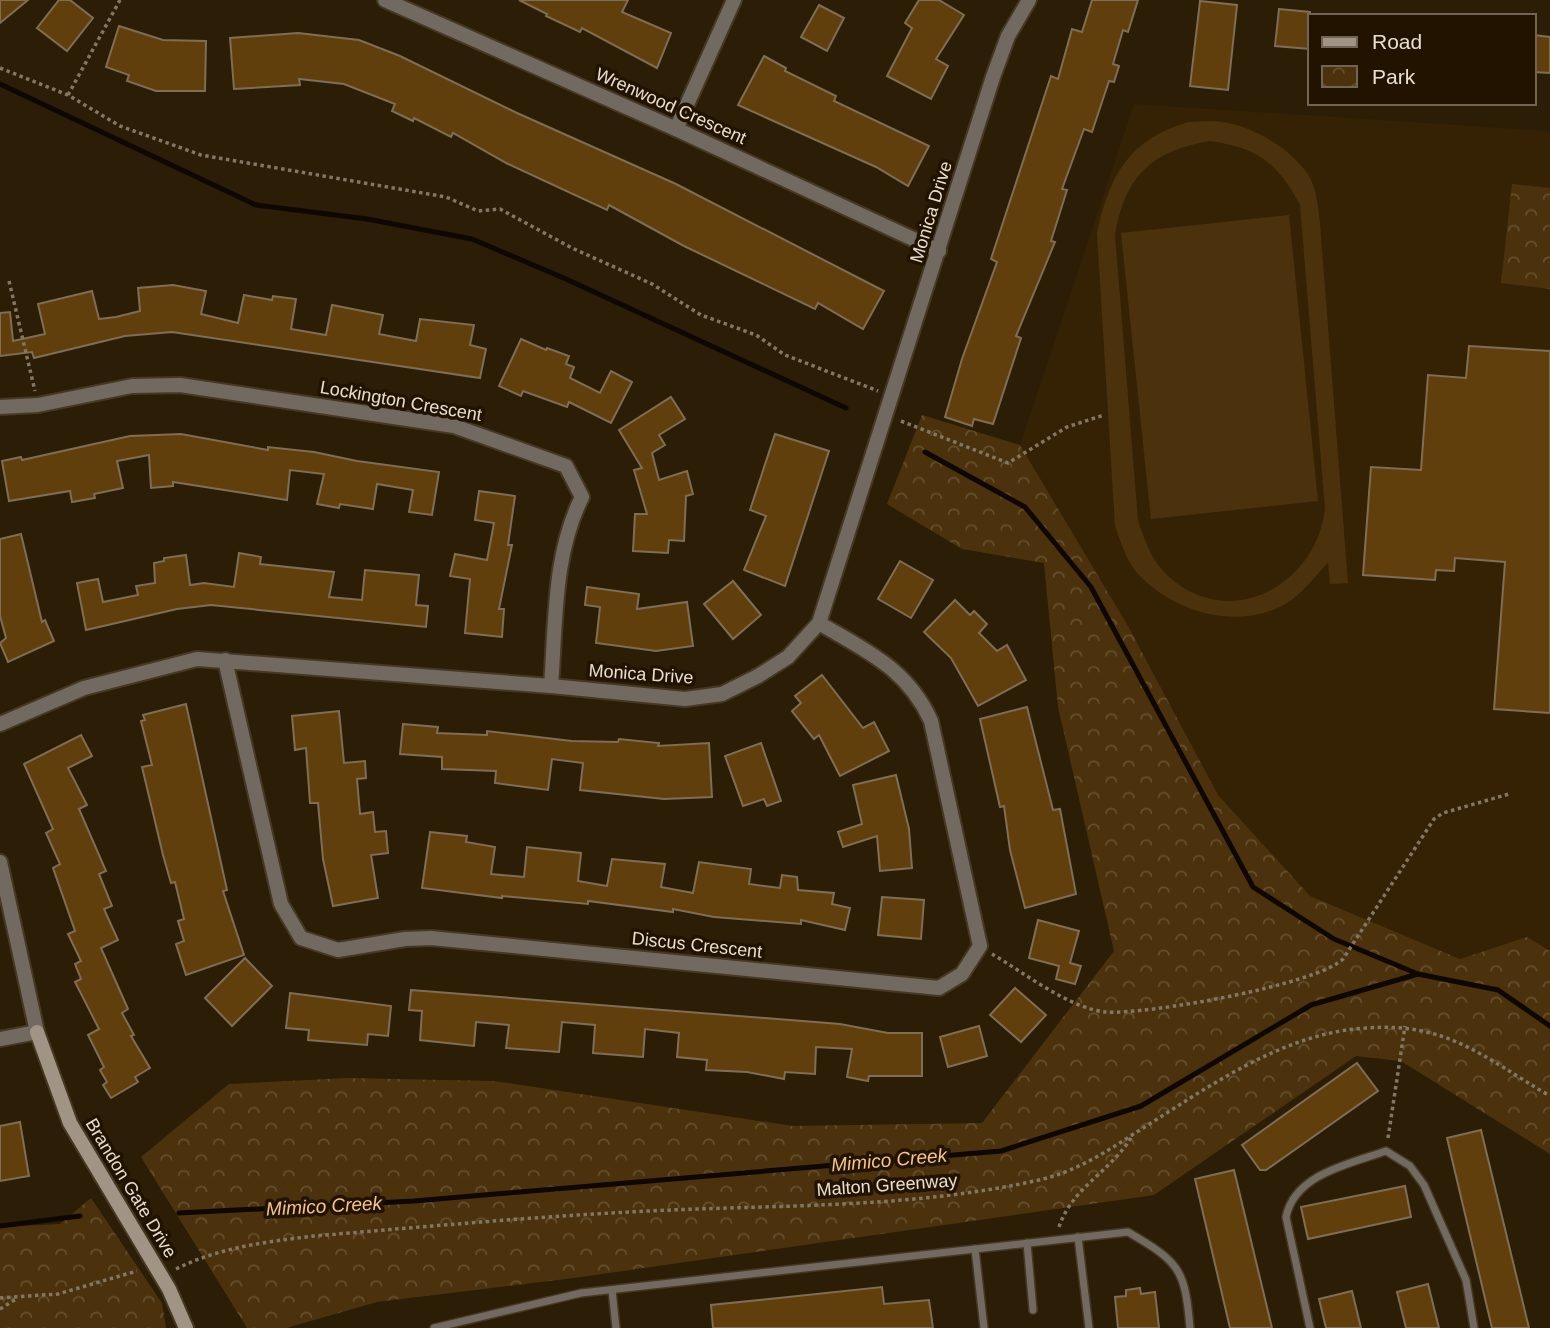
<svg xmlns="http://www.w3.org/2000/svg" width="1550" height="1328" font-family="Arial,sans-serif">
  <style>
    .built { fill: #352205 }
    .park { fill: url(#park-crowns) }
    .pitch { fill: #4b320c; fill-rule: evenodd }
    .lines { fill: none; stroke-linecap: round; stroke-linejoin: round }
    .stream { stroke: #0f0701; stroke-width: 5 }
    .building { fill: #603f0c; stroke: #7f6d56; stroke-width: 2 }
    .lane-casing { stroke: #463823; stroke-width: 10 }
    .street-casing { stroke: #463823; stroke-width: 18 }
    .secondary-casing { stroke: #463823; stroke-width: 18 }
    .path { stroke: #837664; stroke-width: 3.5; stroke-dasharray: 3.5 3.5; stroke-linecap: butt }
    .lane { stroke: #726a60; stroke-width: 7 }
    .street { stroke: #726a60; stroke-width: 14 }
    .secondary { stroke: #a19484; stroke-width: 14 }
    .labels { text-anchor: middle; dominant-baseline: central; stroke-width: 7; stroke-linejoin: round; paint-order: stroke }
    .street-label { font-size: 18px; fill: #e9ded2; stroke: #221301 }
    .water-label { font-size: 19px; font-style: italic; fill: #f5c688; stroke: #221301 }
  </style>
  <defs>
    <pattern id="park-crowns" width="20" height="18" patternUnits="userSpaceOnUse" patternTransform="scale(1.75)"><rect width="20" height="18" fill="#4b320c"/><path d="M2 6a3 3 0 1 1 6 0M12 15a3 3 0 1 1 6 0" fill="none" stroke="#654f2e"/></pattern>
  </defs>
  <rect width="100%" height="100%" fill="#2c1d07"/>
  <!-- built -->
  <polygon class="built" points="1134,104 1550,131 1550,951 1527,937 1460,959 1310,896 1218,795 1128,626 1020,445"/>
  <!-- park -->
  <g class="park">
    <polygon points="1512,184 1550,188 1550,289 1501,283"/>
    <polygon points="922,415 1020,445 1128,626 1218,795 1310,896 1460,959 1527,937 1550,951 1550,1154 1401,1061 1356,1056 1154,1195 574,1278 377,1302 286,1328 247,1328 141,1157 229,1084 347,1078 494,1081 793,1126 982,1123 1114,951 1058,707 1044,563 962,549 887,504"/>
    <polygon points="91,1198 162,1303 166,1328 0,1328 0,1227 60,1224"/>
  </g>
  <!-- pitch -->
  <g class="pitch">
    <path d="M 1189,122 C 1200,122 1212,120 1222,122 C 1253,126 1292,149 1309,176 C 1317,190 1318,208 1320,224 L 1348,583 L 1330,584 L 1328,562 C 1316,576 1305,590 1290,601 C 1245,631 1179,615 1142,578 C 1127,564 1122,545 1115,526 L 1097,233 C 1110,175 1129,139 1189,122 ZM 1210,141 C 1258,148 1278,163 1300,205 L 1325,509 C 1316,585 1231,632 1169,577 C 1152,562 1145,541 1138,521 L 1115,235 C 1125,176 1151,151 1210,141 Z"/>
    <polygon points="1289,215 1318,501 1151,519 1121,233"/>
  </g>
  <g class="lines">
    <!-- stream -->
    <g class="stream">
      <polyline points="0,84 256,205 367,219 472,239 566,279 846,408"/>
      <polyline points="925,452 1025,507 1091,587 1253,887 1334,939 1418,974"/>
      <polyline points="179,1213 414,1201 1001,1151 1141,1106 1311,1005 1418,974 1498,990 1550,1026"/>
      <polyline points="0,1226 80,1216"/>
    </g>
  </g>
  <!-- building -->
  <g class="building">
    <polygon points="0,0 28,0 0,23"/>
    <polygon points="59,0 70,0 93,18 67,51 37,28"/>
    <polygon points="519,0 628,0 622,12 671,33 657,68 582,28 580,32 546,16 547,14"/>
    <polygon points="919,0 939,0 964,15 936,59 948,66 931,99 887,76 912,28 905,23"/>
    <polygon points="1092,0 1138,0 1128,32 1123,30 1113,64 1119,66 1114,82 1109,81 1092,132 1084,129 1062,189 1067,190 1051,241 1055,242 1016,336 1021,338 993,424 974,419 972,426 945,417 962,359 997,262 991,259 1051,76 1058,79 1072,29 1082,32"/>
    <polygon points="1200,1 1237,5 1228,90 1190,86"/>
    <polygon points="819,5 844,18 827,51 801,37"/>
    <polygon points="1279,9 1310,12 1310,49 1275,46"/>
    <polygon points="119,26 163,40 206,41 205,91 156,91 127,81 129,75 106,67"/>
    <polygon points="298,33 359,40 400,56 517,113 676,184 884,291 863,329 818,303 815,309 684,246 609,205 607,210 508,164 453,133 451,137 414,118 413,121 392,111 395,104 344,84 299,79 300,85 234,89 230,38"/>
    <polygon points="1534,35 1550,37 1550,73 1534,72"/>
    <polygon points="764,56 786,68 785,71 836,96 834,101 929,146 908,186 876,167 738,105"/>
    <polygon points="173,285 206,291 201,314 238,323 244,295 272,300 273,296 296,299 291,329 326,335 332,305 383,315 379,334 416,341 420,319 474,325 470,345 486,349 480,378 172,332 125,336 34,358 32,352 0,356 0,313 10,312 13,341 45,334 38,304 92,291 99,319 116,317 140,311 138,288"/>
    <polygon points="521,339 546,350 547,348 569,356 566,364 574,367 570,378 600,393 611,371 632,382 611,423 569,402 567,407 523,391 521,396 499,386"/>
    <polygon points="1469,346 1550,351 1550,713 1494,709 1505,562 1455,558 1454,571 1436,570 1435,580 1363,575 1371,467 1421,470 1428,375 1466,378"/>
    <polygon points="671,397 685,419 659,435 665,445 652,453 659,480 687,471 693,494 686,496 684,541 669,540 668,553 633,551 635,514 647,514 634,470 642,468 619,430"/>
    <polygon points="181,434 268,450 268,447 314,452 357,461 439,472 432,515 409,512 413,490 377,484 373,509 340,504 339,508 317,504 324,474 290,470 287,500 173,482 173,486 151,488 149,455 117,461 123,488 94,494 95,498 72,502 70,491 9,501 2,461 21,457 22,460 130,436"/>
    <polygon points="775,434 829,451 785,586 744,570 766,516 750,510"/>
    <polygon points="479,491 515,496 508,545 512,545 499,609 504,609 502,637 465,633 470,579 450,576 455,554 487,560 494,523 475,520"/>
    <polygon points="21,534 42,622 45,620 54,641 8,662 0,643 6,638 0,616 0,539"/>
    <polygon points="239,553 261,557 260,564 334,572 329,597 362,600 365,570 419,575 416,605 428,606 426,627 211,605 177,609 86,630 77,583 98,579 103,602 138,595 136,586 155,583 154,563 164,561 164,558 186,555 190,585 204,583 234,587"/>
    <polygon points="900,561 933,580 911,618 878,599"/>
    <polygon points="733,581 761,615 733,639 704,604"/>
    <polygon points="587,587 639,594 637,609 687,602 693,646 656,651 596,643 600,607 585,605"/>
    <polygon points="955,600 970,615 974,611 987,624 979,633 997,651 1007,645 1026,680 978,706 951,658 924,632"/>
    <polygon points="822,675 863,728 874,722 889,751 840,776 819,735 814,739 792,711 801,703 795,696"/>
    <polygon points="186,704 227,890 223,891 244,955 186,975 176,944 184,941 178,921 184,919 175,882 171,883 163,855 142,767 152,765 141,721 145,720 143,715"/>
    <polygon points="1027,707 1053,810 1060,809 1076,894 1025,908 1010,850 1004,806 1000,807 980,719"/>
    <polygon points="339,711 344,763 365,761 366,778 357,779 360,814 373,812 375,832 386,831 388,853 371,855 378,898 333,906 323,859 318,803 310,803 306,748 295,750 292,716"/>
    <polygon points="403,724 438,727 437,733 487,735 487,731 572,741 618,742 619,739 659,743 658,746 709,743 712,797 664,799 580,790 583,763 552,759 548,790 495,783 496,771 442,769 442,757 400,754"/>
    <polygon points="81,735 92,756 68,768 87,805 79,809 106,871 99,874 112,906 104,909 118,940 101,948 128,1009 122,1013 134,1035 131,1036 150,1068 135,1077 138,1082 111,1098 103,1085 107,1082 100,1070 104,1067 88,1035 99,1029 75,982 81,979 75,964 81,961 68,934 75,931 53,868 60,864 46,833 53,829 24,764"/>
    <polygon points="761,743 781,801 767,806 764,799 743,806 725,756"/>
    <polygon points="896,775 909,829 912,868 880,871 877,836 843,847 838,832 862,824 853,785"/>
    <polygon points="430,832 467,836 466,842 495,847 491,874 524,877 527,847 581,853 578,881 607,886 612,859 665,864 661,887 693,893 699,862 751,869 749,884 780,888 782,875 797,877 798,890 834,893 832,904 850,908 845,930 801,920 801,924 714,917 673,909 673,912 588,901 588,904 502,896 502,898 422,888"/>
    <polygon points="882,897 924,900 921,939 878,935"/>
    <polygon points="1038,920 1079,931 1070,963 1081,966 1075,984 1056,979 1059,966 1029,958"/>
    <polygon points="245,958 272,986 232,1026 205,998"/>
    <polygon points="1015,988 1046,1015 1021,1042 990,1015"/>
    <polygon points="411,990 840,1024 888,1033 922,1033 922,1076 869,1076 868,1081 847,1077 852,1049 816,1047 815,1074 785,1072 784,1079 747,1072 706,1070 707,1060 677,1057 679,1033 645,1029 643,1057 593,1053 595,1025 562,1022 559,1052 506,1048 509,1025 476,1022 474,1046 420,1040 422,1011 409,1010"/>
    <polygon points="290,993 391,1006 388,1036 368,1034 367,1045 308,1040 309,1030 286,1028"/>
    <polygon points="979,1026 987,1056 948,1067 940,1037"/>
    <polygon points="1357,1063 1378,1091 1266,1170 1260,1170 1242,1145"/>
    <polygon points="20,1122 29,1176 0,1181 0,1126"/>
    <polygon points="1481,1130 1529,1328 1492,1328 1447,1138"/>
    <polygon points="1234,1170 1272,1328 1230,1328 1195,1179"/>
    <polygon points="1405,1186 1411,1217 1308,1239 1301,1207"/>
    <polygon points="1428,1284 1439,1328 1406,1328 1397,1292"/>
    <polygon points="882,1287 884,1304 929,1300 933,1328 713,1328 711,1305"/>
    <polygon points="1140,1288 1141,1294 1155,1292 1159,1328 1118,1328 1115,1297 1126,1296 1126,1290"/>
    <polygon points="1352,1291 1361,1328 1326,1328 1319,1299"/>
  </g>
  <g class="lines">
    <!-- lane casing -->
    <g class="lane-casing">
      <g id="lane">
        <polyline points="1078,1237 1089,1328"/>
        <polyline points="1027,1243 1033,1310"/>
        <polyline points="975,1249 984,1328"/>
        <polyline points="612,1290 616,1328"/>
        <path d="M 434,1328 L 581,1293 L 1128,1232 C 1179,1262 1185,1268 1190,1328"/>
        <path d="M 1310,1328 L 1286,1217 C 1295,1174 1349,1164 1386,1151 L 1410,1166 L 1424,1185 L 1466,1280 L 1474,1328"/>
      </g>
    </g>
    <!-- street casing -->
    <g class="street-casing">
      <g id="street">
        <polyline points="385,0 676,129 939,251"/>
        <polyline points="676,129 734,0"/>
        <path d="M 0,407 L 38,405 L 132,386 L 180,385 L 454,426 L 566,466 L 582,497 C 553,555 556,622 551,686"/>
        <path d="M 225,660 L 281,904 L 301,938 L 338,950 L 405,939 L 431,938 L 939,988 L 962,974 L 980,946 L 931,721 C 907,668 866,651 819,623"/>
        <polyline points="0,724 84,688 197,659 551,686 685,699 722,694 758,676 788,657 819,623 993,77 1008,36 1029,0"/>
        <polyline points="0,862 37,1032 0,1039"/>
      </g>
    </g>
    <!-- secondary casing -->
    <g class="secondary-casing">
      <polyline id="secondary" points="37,1032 70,1123 169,1289 186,1328"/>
    </g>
    <!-- path -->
    <g class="path">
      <polyline points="0,68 68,95 120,126 201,155 446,197 478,211 500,209 572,248 652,284 701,315 756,335 785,355 878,391"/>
      <polyline points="68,95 120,0"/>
      <polyline points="9,281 35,391"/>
      <polyline points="901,421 1008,463 1067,427 1104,415"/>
      <path d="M 992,954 C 1023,972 1070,1009 1106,1012 C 1146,1015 1316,985 1343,959 L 1434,819 L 1443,813 L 1509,794"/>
      <polyline points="1388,1138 1405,1026"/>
      <path d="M 1059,1227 C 1072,1187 1112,1171 1132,1136"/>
      <path d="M 176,1269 C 220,1247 266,1242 314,1236 C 433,1226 552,1215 671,1210 C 793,1205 919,1207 1039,1180 C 1074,1172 1103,1154 1132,1135 C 1203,1091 1280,1033 1366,1028 C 1448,1022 1483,1057 1550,1096"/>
      <polyline points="0,1298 58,1294 137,1271"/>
      <polyline points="0,1309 16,1299"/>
    </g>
    <!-- lane -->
    <use href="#lane" class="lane"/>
    <!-- street -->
    <use href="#street" class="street"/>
    <!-- secondary -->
    <use href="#secondary" class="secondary"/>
  </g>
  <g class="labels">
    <!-- street labels -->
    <g class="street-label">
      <text transform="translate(671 106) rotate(24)">Wrenwood Crescent</text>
      <text transform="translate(931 212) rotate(-73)">Monica Drive</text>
      <text transform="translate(401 401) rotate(10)">Lockington Crescent</text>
      <text transform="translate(641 674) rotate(4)">Monica Drive</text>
      <text transform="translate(697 945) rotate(6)">Discus Crescent</text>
      <text transform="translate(887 1185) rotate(-4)">Malton Greenway</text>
      <text transform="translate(131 1188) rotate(59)">Brandon Gate Drive</text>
    </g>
    <!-- water labels -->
    <g class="water-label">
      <text transform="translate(889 1160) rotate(-5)">Mimico Creek</text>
      <text transform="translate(324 1206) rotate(-3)">Mimico Creek</text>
    </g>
  </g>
  <!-- legend -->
  <rect x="1308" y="14" width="228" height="91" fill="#221301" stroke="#726455" stroke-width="2"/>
  <rect x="1322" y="37" width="35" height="10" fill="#a19484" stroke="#726455" stroke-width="2"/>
  <text x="1372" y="49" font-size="21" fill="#e9ded2">Road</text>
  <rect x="1322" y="66" width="35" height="21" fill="url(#park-crowns)" stroke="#726455" stroke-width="2"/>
  <text x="1372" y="84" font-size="21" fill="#e9ded2">Park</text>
</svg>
